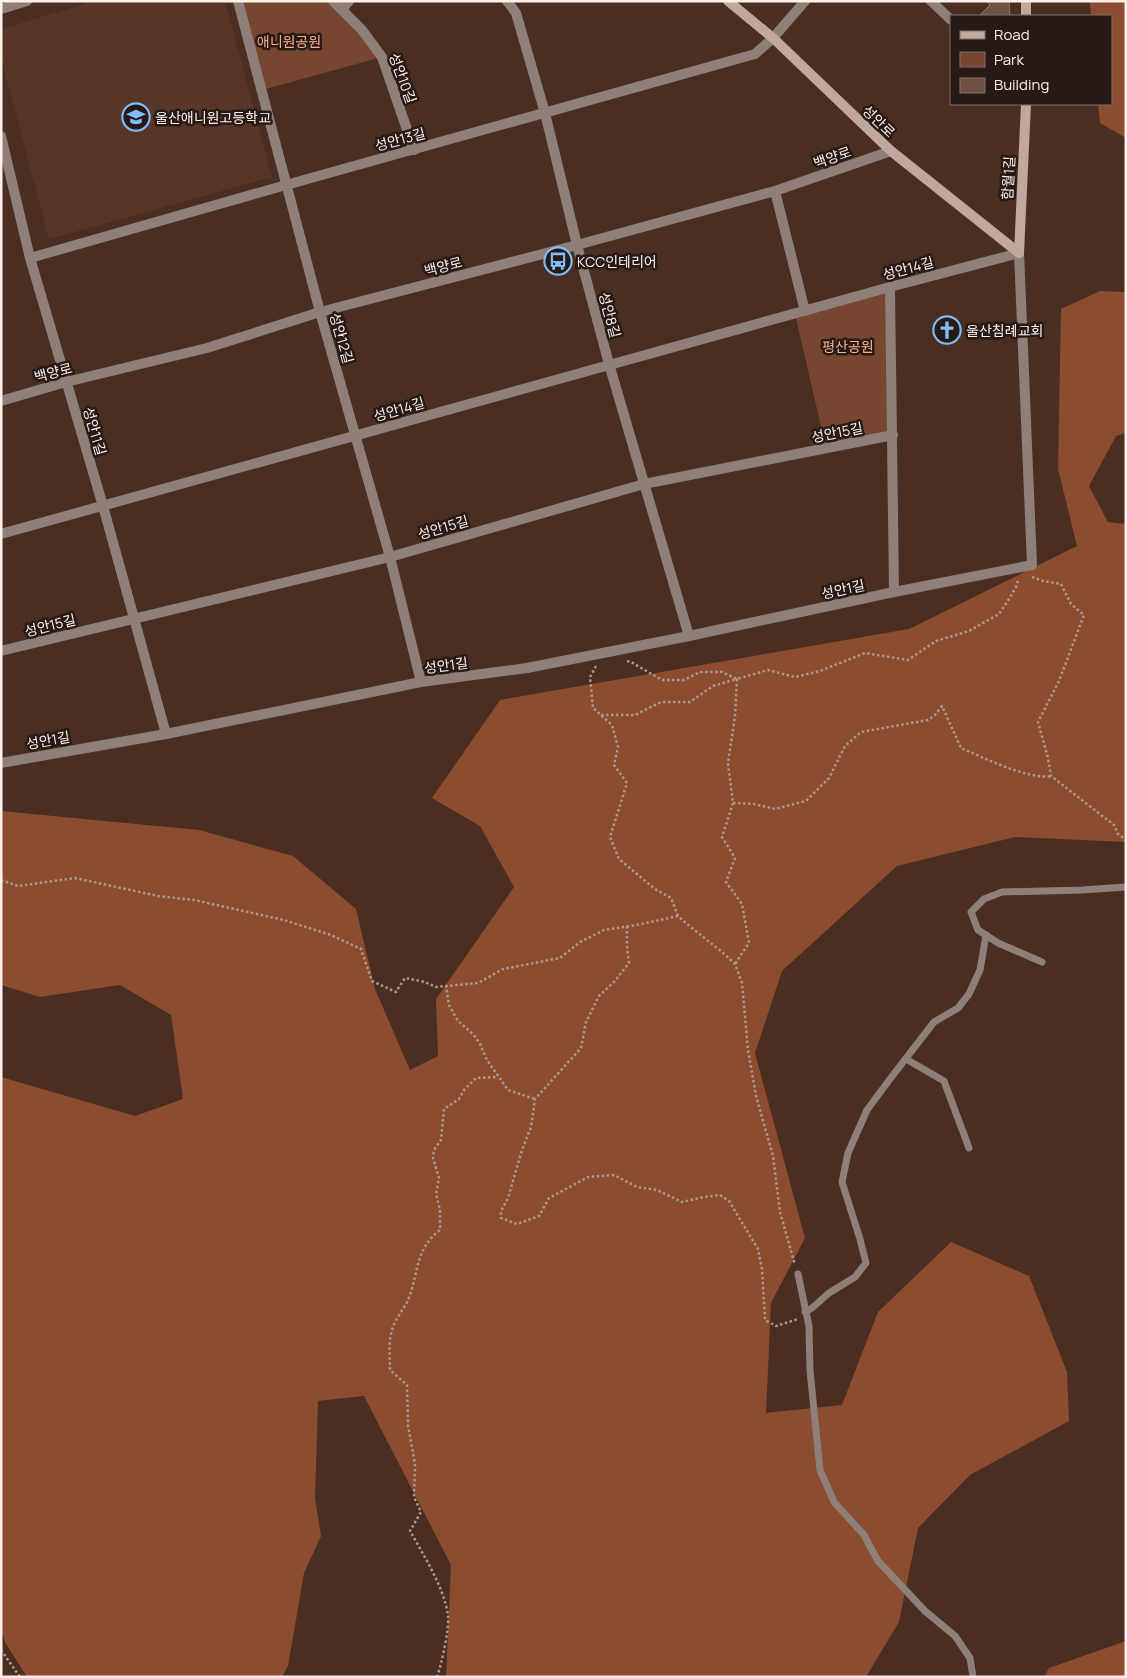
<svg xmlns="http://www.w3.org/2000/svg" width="1127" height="1678" font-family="Manrope,'Noto Sans KR',sans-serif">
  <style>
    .built { fill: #583627 }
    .green { fill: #774631 }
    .forest { fill: #8b4c30 }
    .building { fill: #6f5144; stroke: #937365 }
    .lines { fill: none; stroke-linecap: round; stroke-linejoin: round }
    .path { stroke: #ac978e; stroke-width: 2.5; stroke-dasharray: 2.5 2.5; stroke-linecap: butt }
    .lane { stroke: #8e7f79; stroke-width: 7 }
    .street { stroke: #8e7f79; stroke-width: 10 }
    .secondary { stroke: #c0a89e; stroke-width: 10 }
    .labels { text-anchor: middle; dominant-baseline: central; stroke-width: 5; stroke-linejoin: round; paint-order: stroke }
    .park-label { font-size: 14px; fill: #fbaf8f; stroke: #271a15 }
    .street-label { font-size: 14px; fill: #fff0ea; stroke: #271a15 }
    .poi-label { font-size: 14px; fill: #fff0ea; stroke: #271a15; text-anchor: start }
  </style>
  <rect width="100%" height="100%" fill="#4a2e22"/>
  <!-- built -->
  <polygon class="built" points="96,1 225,1 272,177 49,239 1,57 1,29"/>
  <!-- green -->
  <g class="green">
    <polygon points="238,1 333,1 382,57 262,90"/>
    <polygon points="890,287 893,435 826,448 795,314"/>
  </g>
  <!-- forest -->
  <g class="forest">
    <polygon points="1090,1 1126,1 1126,138 1100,123 1098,104 1111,104 1111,16 1091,16"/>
    <polygon points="1100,291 1126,292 1126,433 1116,436 1089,486 1108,522 1126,524 1126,842 1015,837 897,866 782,971 755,1053 805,1238 771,1303 766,1413 842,1405 878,1312 951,1242 1029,1276 1067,1372 1069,1421 970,1475 918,1528 899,1622 866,1677 446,1677 451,1565 364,1396 318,1401 315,1499 321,1536 304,1573 288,1666 282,1677 27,1677 6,1644 1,1630 1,1077 135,1116 183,1099 171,1015 120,985 40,997 1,985 1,811 199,830 293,856 356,909 375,989 410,1070 438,1056 436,999 514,887 480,826 432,798 500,700 909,629 1077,546 1058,469 1061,309"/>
    <polygon points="1126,1641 1126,1677 1044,1677 1049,1668"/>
  </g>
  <!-- building -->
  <polygon class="building" points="986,1 1009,1 1010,16 982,16 981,14 990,5"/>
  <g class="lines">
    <!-- path -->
    <g class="path">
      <polyline points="1032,577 1043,581 1061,584 1071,604 1084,615 1059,681 1038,722 1048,758 1051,776 1114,825 1118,834 1126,840"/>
      <polyline points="627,661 631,662 662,680 684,680 700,672 722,672 737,679 768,670 795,677 820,671 865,653 908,660 936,641 969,631 999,614 1011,596 1017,585 1018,579"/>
      <polyline points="596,666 590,677 593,708 612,725 618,747 614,765 627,783 610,837 619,859 655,889 671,898 678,916"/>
      <polyline points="601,715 635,715 661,702 690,702 713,686 737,679 735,716 728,763 733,803 722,837 735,858 726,882 742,904 749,943 735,964"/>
      <path d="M 733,803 L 754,804 L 775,809 L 806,801 L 829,778 L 845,746 L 861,732 L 928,720 L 935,715 L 942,706 L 961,748 C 982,757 1028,780 1051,776"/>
      <polyline points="1,880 18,886 75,878 158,896 194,900 284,920 331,935 361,949 372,981 396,992 405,978 425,982 436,987 478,983 503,969 560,958 580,942 604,930 637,925 678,916 687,924 722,952 735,964 742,983 748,1050 756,1096 773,1156 780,1212 795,1265"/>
      <polyline points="627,926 627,946 629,963 614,982 599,996 586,1022 581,1048 535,1099 531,1127 522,1150 508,1198 501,1211 501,1218 517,1224 539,1216 549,1198 588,1177 614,1175 637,1187 657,1190 682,1202 704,1197 720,1195 729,1201 758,1249 762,1269 765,1320 776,1326 798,1319"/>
      <polyline points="446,985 449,1005 458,1021 474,1035 480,1044 487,1060 508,1090 535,1099"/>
      <polyline points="1,1650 20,1677"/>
      <path d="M 437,1677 C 442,1663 449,1630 448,1616 C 445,1589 423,1554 410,1531 L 421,1512 L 414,1497 L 415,1464 L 408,1425 L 407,1385 L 390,1370 C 390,1357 388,1340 393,1327 C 396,1318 404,1309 408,1300 C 419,1274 414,1250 440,1230 L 440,1210 L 436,1194 L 439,1178 L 433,1158 L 434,1150 L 441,1140 L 444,1109 L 459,1099 L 464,1090 L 476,1078 L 498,1077"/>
    </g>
    <!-- lane -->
    <g class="lane">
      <polyline points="1042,962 998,943 978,930 971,912 984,899 1002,892 1082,890 1126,887"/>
      <polyline points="906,1059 944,1081 969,1148"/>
      <polyline points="798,1274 809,1326 810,1370 820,1470 834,1502 864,1535 878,1561 925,1611 955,1636 970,1658 973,1677"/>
      <polyline points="805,1312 812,1308 829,1293 855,1277 866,1263 860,1239 842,1182 848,1153 867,1110 890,1079 934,1022 958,1008 969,994 980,970 986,935"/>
    </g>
    <!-- street -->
    <g class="street">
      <polyline points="238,1 320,312 390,557 421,682"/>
      <polyline points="333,1 362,30 382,57 414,150"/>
      <polyline points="507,1 516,13 545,113 577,245 609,364 689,636"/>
      <polyline points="931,1 951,20"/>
      <polyline points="1,9 27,1"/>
      <polyline points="342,10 349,1"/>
      <polyline points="1,136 30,258 103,506 166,734"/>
      <polyline points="775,191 805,311"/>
      <polyline points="30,258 286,185 755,54 773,38 805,1"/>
      <polyline points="890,287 894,592"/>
      <polyline points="1,401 66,382 207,348 320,312 577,245 775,191 891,151"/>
      <polyline points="1,534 890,287 1019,253 1032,565 894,592 689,636 527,668 421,682 166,734 1,763"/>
      <polyline points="1,651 390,557 644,484 893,435"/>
    </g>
    <!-- secondary -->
    <g class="secondary">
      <polyline points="728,1 773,38 891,151 1019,253"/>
      <polyline points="1026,1 1026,16"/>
      <polyline points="1019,253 1026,104"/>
    </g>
  </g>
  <!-- icons -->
  <defs>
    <g id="school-ring" transform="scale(1.4375)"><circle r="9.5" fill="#271a15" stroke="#80bdfa" stroke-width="1.5"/><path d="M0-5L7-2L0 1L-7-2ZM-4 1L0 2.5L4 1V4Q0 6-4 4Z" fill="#80bdfa"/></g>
    <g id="bus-ring" transform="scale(1.4375)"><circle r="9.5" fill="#271a15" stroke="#80bdfa" stroke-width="1.5"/><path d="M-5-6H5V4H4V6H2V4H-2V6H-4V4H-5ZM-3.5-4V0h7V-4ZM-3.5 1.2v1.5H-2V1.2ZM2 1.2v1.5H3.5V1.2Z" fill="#80bdfa"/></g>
    <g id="church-ring" transform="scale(1.4375)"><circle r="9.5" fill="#271a15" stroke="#80bdfa" stroke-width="1.5"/><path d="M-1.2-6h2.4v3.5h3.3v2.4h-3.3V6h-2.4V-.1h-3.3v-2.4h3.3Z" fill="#80bdfa"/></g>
  </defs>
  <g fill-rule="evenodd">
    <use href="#school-ring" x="136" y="117"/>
    <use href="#bus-ring" x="558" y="261"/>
    <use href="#church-ring" x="947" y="330"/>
  </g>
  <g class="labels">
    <!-- park labels -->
    <g class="park-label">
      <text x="289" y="41">애니원공원</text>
      <text x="848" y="346">평산공원</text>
    </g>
    <!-- street labels -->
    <g class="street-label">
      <text transform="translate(403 78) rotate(70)">성안10길</text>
      <text transform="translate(879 121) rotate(44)">성안로</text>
      <text transform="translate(400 139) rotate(-15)">성안13길</text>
      <text transform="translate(832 157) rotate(-19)">백양로</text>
      <text transform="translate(1008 178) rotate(-87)">함월1길</text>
      <text transform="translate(443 266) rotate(-15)">백양로</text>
      <text transform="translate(908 268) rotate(-15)">성안14길</text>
      <text transform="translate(610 315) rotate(75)">성안8길</text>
      <text transform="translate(342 338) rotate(74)">성안12길</text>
      <text transform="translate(53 372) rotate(-15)">백양로</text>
      <text transform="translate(399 409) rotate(-16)">성안14길</text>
      <text transform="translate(95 431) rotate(74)">성안11길</text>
      <text transform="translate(837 432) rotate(-11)">성안15길</text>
      <text transform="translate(443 527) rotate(-16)">성안15길</text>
      <text transform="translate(843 589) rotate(-12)">성안1길</text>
      <text transform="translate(50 625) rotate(-14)">성안15길</text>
      <text transform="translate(446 665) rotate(-7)">성안1길</text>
      <text transform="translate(48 740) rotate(-10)">성안1길</text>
    </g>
    <!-- poi labels -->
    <g class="poi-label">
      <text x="155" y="117">울산애니원고등학교</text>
      <text x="577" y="261">KCC인테리어</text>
      <text x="966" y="330">울산침례교회</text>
    </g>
  </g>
  <!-- border -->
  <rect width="1127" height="1678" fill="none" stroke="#fff0ea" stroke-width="5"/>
  <!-- legend -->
  <rect x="950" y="15" width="162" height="90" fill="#271a15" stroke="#7d706a"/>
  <rect x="960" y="31" width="25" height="8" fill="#c0a89e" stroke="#7d706a"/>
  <text x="994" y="40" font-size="15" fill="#fff0ea">Road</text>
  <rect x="960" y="52" width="25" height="15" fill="#774631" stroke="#7d706a"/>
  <text x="994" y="65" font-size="15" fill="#fff0ea">Park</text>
  <rect x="960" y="78" width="25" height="15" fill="#6f5144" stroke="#7d706a"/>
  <text x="994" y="90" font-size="15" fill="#fff0ea">Building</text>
</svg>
